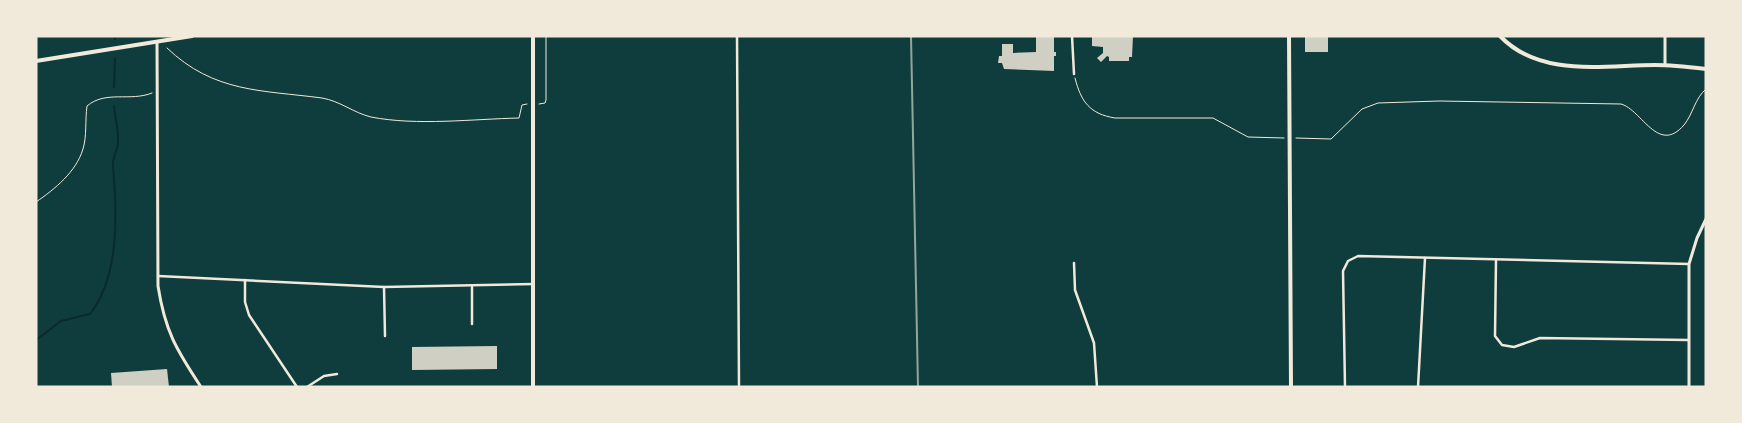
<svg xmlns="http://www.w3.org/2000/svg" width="1742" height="423" font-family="'PT Sans',sans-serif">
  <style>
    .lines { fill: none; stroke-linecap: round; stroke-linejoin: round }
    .stream { stroke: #0a2a2b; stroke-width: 2 }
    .building { fill: #cfcfc3 }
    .path { stroke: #f1e9da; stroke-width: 1 }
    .minor { stroke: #f1e9da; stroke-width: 2.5 }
    .tertiary { stroke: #f1e9da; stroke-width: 3 }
    .secondary { stroke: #f1e9da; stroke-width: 4 }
    .rail { stroke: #97a49c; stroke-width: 2 }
  </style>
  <rect width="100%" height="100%" fill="#0f3d3e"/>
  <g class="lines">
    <!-- stream -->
    <g class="stream">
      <polyline points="115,36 115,39"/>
      <polyline points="114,87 115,58"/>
      <path d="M 36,340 L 61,321 L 90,314 C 120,276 117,212 113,166 C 112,158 117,152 118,144 C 119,131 115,119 114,106"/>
    </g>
  </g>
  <!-- building -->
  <g class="building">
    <polygon points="1036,36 1054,36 1054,52 1056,52 1056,56 1054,56 1054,71 1004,69 1002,63 998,63 999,56 1002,56 1002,44 1013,44 1013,53 1036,52"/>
    <polygon points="1092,36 1133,36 1132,57 1129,57 1129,61 1109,61 1109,57 1107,56 1101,62 1097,58 1103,53 1103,47 1092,46"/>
    <rect x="1305" y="36" width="23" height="16"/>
    <polygon points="497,346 497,369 412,370 412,347"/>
    <polygon points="167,369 169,387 112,387 111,373"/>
  </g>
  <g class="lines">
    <!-- path -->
    <g class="path">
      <path d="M 167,48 C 214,93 262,90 322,98 C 340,101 354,113 371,117 C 417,126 473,119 519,118 L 522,105 L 527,104"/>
      <path d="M 1075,78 C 1081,102 1090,114 1115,118 L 1213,118 L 1248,137 L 1284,138"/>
      <polyline points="539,104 545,103 546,100 546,36"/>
      <path d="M 1296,138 L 1331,139 L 1362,109 L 1378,103 L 1439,101 L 1621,104 C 1642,110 1658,155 1684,125 C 1693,114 1695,98 1706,89"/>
      <path d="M 36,202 C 55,189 76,172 83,149 C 87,136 85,120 87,106 C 106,90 130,102 152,93"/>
    </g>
    <!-- minor -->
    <g class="minor">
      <polyline points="737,36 739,387"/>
      <polyline points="1072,36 1074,74"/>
      <polyline points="1496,260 1495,336 1502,345 1514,347 1540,338 1688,340"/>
      <polyline points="1074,263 1075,290 1094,343 1097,387"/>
      <polyline points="158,276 384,287 533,284"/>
      <polyline points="245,280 245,302 249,315 297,387"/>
      <polyline points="384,287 385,336"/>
      <polyline points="472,287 472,324"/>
      <polyline points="307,387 324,376 337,374"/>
      <polyline points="1345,387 1343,271 1348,261 1358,256 1689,264"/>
      <polyline points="1418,387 1425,258"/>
    </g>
    <!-- tertiary -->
    <g class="tertiary">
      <path d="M 157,42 L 158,286 C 165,331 176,349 201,387"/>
      <polyline points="1665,65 1665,36"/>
      <polyline points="1689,387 1689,264 1697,238 1706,219"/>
    </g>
    <!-- secondary -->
    <g class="secondary">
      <polyline points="1289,36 1291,387"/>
      <path d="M 1500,36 C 1540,78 1604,65 1655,65 C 1672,65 1689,67 1706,69"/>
      <polyline points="36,61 192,36"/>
      <polyline points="533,387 533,36"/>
    </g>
    <!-- rail -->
    <polyline class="rail" points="911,36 918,387"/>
  </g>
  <!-- border -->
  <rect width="1742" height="423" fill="none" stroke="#f1e9da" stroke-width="75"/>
</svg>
